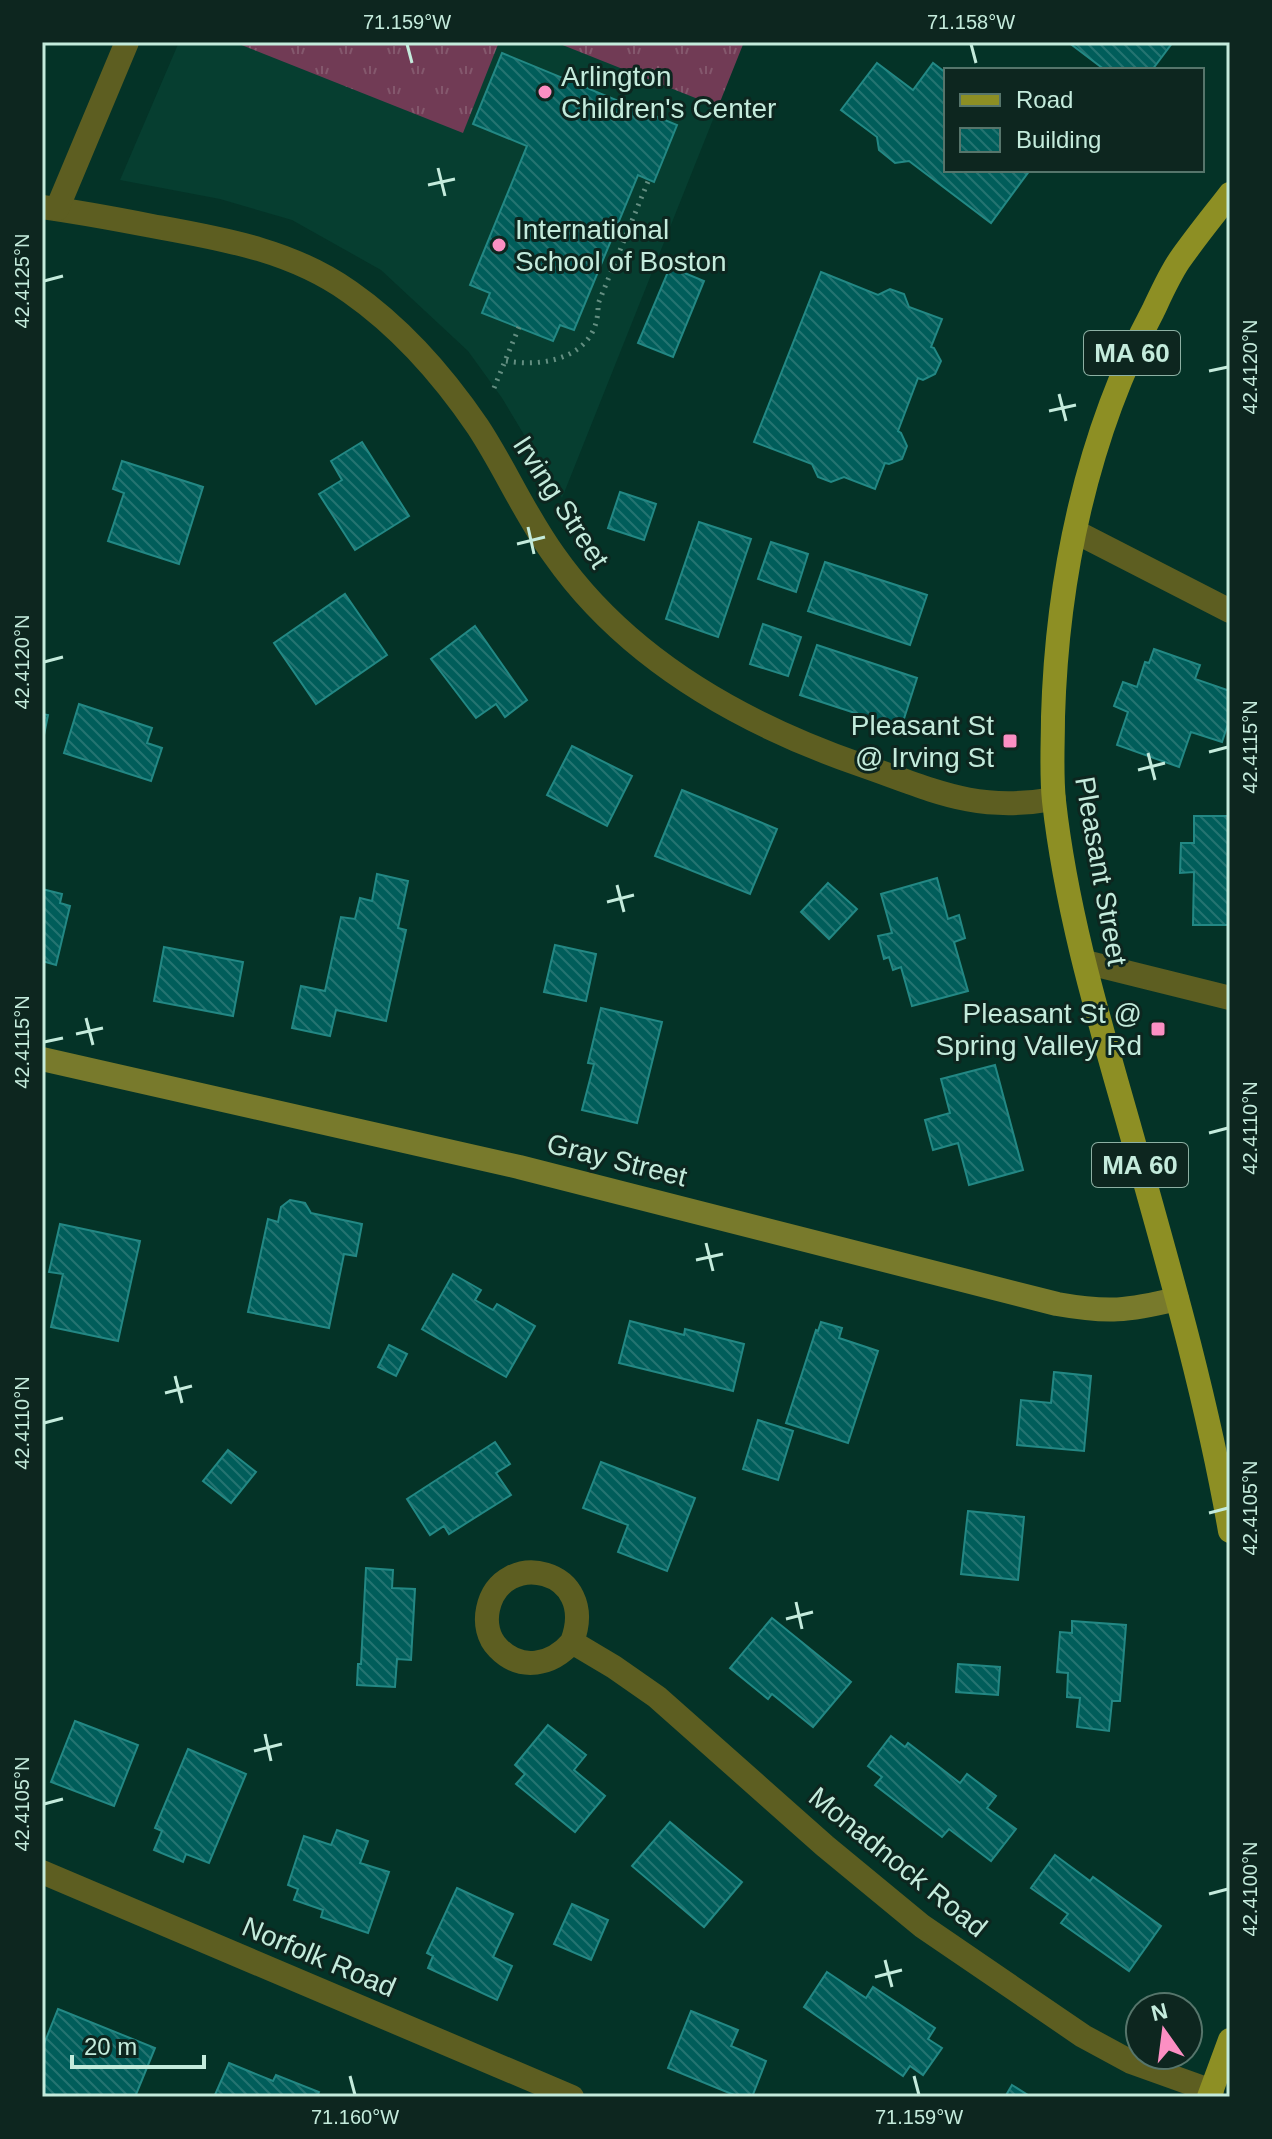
<svg xmlns="http://www.w3.org/2000/svg" width="1272" height="2139" font-family="Arial,sans-serif">
  <style>
    .built { fill: #063e30 }
    .grass { fill: url(#grass-tufts) }
    .building { fill: url(#building-back-hatch); stroke: #238884; stroke-width: 2 }
    .lines { fill: none; stroke-linecap: round; stroke-linejoin: round }
    .path { stroke: #638e81; stroke-width: 5; stroke-dasharray: 2 6; stroke-linecap: butt }
    .street { stroke: #5d5e21; stroke-width: 24 }
    .secondary { stroke: #787a2c; stroke-width: 24 }
    .primary { stroke: #8d8f24; stroke-width: 24 }
    .ticks { fill: none; stroke: #c4ebdc; stroke-width: 3 }
    .poi-dot { fill: #fc8fc3; stroke: #0d261f; stroke-width: 3 }
    .labels { text-anchor: middle; dominant-baseline: central; stroke-width: 6; stroke-linejoin: round; paint-order: stroke }
    .shield { fill: #0d261f; stroke: #8db0a3; stroke-width: 2 }
    .shield-label { font-size: 26px; font-weight: bold; fill: #c4ebdc }
    .poi-label { font-size: 28px; fill: #c4ebdc; stroke: #0d261f; text-anchor: start }
    .street-label { font-size: 28px; fill: #c4ebdc; stroke: #0d261f }
    .neatline { fill: none; stroke: #c4ebdc; stroke-width: 3 }
    .ticks-label { font-size: 20px; text-anchor: middle; fill: #c4ebdc }
  </style>
  <defs>
    <pattern id="grass-tufts" width="24" height="20" patternUnits="userSpaceOnUse" patternTransform="scale(2)"><rect width="24" height="20" fill="#713b55"/><path d="M3 7l-1-3M5 7V3M7 7l1-3M15 17l-1-3M17 17v-4M19 17l1-3" fill="none" stroke="#84586d"/></pattern>
    <pattern id="building-back-hatch" width="6" height="6" patternUnits="userSpaceOnUse" patternTransform="scale(2)"><rect width="6" height="6" fill="#005d5a"/><path d="M-1 5l2 2M0 0l6 6M5-1l2 2" fill="none" stroke="#247471"/></pattern>
  </defs>
  <rect width="100%" height="100%" fill="#043327"/>
  <!-- built -->
  <polygon class="built" points="179,42 567,42 718,107 562,498 502,398 468,351 381,270 292,220 220,199 120,180"/>
  <!-- grass -->
  <g class="grass">
    <polygon points="234,42 499,42 463,133"/>
    <polygon points="555,42 744,42 718,107"/>
  </g>
  <!-- building -->
  <g class="building">
    <polygon points="1068,42 1173,42 1152,70 1105,70"/>
    <polygon points="502,53 677,125 654,182 638,175 574,330 560,325 553,341 482,313 490,293 470,285 527,146 473,124"/>
    <polygon points="877,63 913,90 933,63 946,73 946,170 1030,170 991,223 909,161 895,163 879,150 877,137 841,110"/>
    <polygon points="670,267 704,281 673,357 638,343"/>
    <polygon points="821,272 878,295 890,289 904,294 909,307 942,319 931,347 934,348 941,361 935,374 923,380 918,378 898,431 901,433 907,446 902,459 889,464 885,463 875,489 844,477 831,482 818,477 812,464 754,442"/>
    <polygon points="362,442 409,516 355,550 319,494 342,480 331,461"/>
    <polygon points="122,461 203,487 179,564 108,541 124,493 113,489"/>
    <polygon points="620,492 656,504 644,540 608,528"/>
    <polygon points="699,522 751,539 718,637 666,619"/>
    <polygon points="771,542 808,554 796,592 758,579"/>
    <polygon points="825,562 927,595 910,645 808,611"/>
    <polygon points="345,594 387,655 316,704 274,643"/>
    <polygon points="763,624 801,637 788,676 750,664"/>
    <polygon points="475,626 527,700 505,717 496,704 476,718 431,659"/>
    <polygon points="817,645 917,678 901,728 800,695"/>
    <polygon points="1154,649 1200,665 1195,679 1230,691 1230,718 1222,742 1191,732 1179,767 1117,745 1128,712 1114,706 1123,682 1137,687 1145,662 1149,663"/>
    <polygon points="79,704 152,728 147,743 162,748 151,781 64,753"/>
    <polygon points="42,714 48,715 42,745"/>
    <polygon points="572,746 632,776 607,826 547,795"/>
    <polygon points="682,790 777,829 750,894 655,856"/>
    <polygon points="1194,816 1230,816 1230,925 1193,925 1194,872 1180,873 1181,843 1194,843"/>
    <polygon points="377,874 408,881 398,928 406,930 386,1021 336,1010 330,1036 292,1028 301,986 325,991 341,917 355,919 360,898 372,901"/>
    <polygon points="937,878 948,919 959,915 965,938 954,942 968,991 912,1006 901,967 893,970 889,957 884,959 878,936 892,933 881,894"/>
    <polygon points="828,883 857,909 829,939 801,912"/>
    <polygon points="42,889 62,894 60,903 70,906 56,965 42,961"/>
    <polygon points="555,945 596,954 586,1001 544,992"/>
    <polygon points="164,947 243,962 233,1016 154,1001"/>
    <polygon points="601,1008 662,1022 637,1123 582,1110 594,1064 588,1063"/>
    <polygon points="995,1065 1023,1170 969,1185 958,1143 933,1150 925,1120 950,1113 941,1079"/>
    <polygon points="290,1200 305,1203 311,1213 362,1224 356,1256 344,1254 329,1328 248,1312 268,1219 278,1222 281,1207"/>
    <polygon points="60,1224 140,1241 118,1341 51,1327 63,1274 49,1272"/>
    <polygon points="453,1274 481,1290 475,1300 493,1310 497,1304 535,1326 506,1377 422,1329"/>
    <polygon points="630,1321 684,1335 685,1329 744,1344 733,1391 619,1363"/>
    <polygon points="821,1322 842,1328 839,1338 878,1351 848,1443 786,1423 816,1330 818,1331"/>
    <polygon points="389,1345 407,1354 396,1376 378,1367"/>
    <polygon points="1054,1372 1091,1376 1084,1451 1017,1445 1021,1400 1051,1403"/>
    <polygon points="758,1420 793,1431 778,1480 743,1469"/>
    <polygon points="495,1442 510,1464 496,1473 511,1495 449,1534 444,1526 430,1535 407,1499"/>
    <polygon points="228,1450 256,1472 231,1503 203,1481"/>
    <polygon points="601,1462 695,1498 667,1571 618,1552 628,1525 583,1508"/>
    <polygon points="968,1511 1024,1517 1018,1580 961,1574"/>
    <polygon points="366,1568 393,1570 392,1588 415,1589 411,1660 397,1659 395,1687 357,1685 358,1664 361,1664"/>
    <polygon points="772,1618 851,1682 813,1727 772,1694 768,1699 730,1668"/>
    <polygon points="1072,1621 1126,1625 1120,1701 1112,1701 1109,1731 1077,1727 1080,1698 1067,1697 1068,1673 1057,1672 1060,1632 1072,1633"/>
    <polygon points="958,1664 1000,1667 998,1695 956,1692"/>
    <polygon points="75,1721 138,1745 114,1806 51,1782"/>
    <polygon points="548,1725 586,1755 574,1770 605,1796 575,1832 516,1784 525,1774 515,1765"/>
    <polygon points="891,1736 905,1747 908,1743 960,1783 967,1774 996,1796 987,1808 1016,1829 991,1861 949,1829 942,1837 875,1785 882,1777 868,1766"/>
    <polygon points="188,1749 246,1774 209,1863 186,1854 183,1862 154,1850 162,1831 155,1828"/>
    <polygon points="670,1822 742,1882 704,1927 632,1866"/>
    <polygon points="337,1830 368,1841 360,1863 389,1872 368,1933 321,1917 323,1910 294,1900 298,1889 288,1885 304,1836 331,1845"/>
    <polygon points="1055,1855 1090,1881 1093,1877 1161,1926 1129,1971 1061,1923 1068,1914 1031,1888"/>
    <polygon points="457,1888 513,1914 493,1957 512,1966 497,2000 428,1968 433,1956 427,1953"/>
    <polygon points="572,1904 608,1920 591,1960 554,1944"/>
    <polygon points="827,1972 866,1998 873,1987 935,2028 928,2039 942,2048 923,2075 910,2066 903,2076 804,2007"/>
    <polygon points="58,2009 155,2048 135,2097 53,2097 42,2093 42,2049"/>
    <polygon points="691,2011 738,2030 731,2046 766,2061 752,2097 739,2097 668,2068"/>
    <polygon points="229,2063 273,2081 276,2075 319,2092 317,2097 214,2097"/>
    <polygon points="1012,2085 1031,2097 1005,2097"/>
  </g>
  <g class="lines">
    <!-- path -->
    <g class="path">
      <path d="M 506,361 C 547,368 600,356 598,304 L 649,179"/>
      <polyline points="494,388 519,327"/>
    </g>
    <!-- street -->
    <g class="street">
      <path d="M 42,207 C 79,212 116,219 152,226 C 223,239 291,250 350,292 C 400,327 444,377 478,427 C 505,468 525,515 554,555 C 627,659 743,724 861,765 C 933,790 975,813 1054,799"/>
      <polyline points="57,209 127,42"/>
      <polyline points="1076,532 1230,611"/>
      <polyline points="1085,962 1230,998"/>
      <path d="M 572,1642 C 552,1665 521,1672 498,1648 C 488,1638 485,1623 488,1609 C 501,1547 600,1568 572,1642 L 614,1667 L 657,1697 L 825,1846 L 922,1926 L 1083,2036 L 1131,2062 L 1212,2091"/>
      <polyline points="42,1872 572,2097"/>
    </g>
    <!-- secondary -->
    <path class="secondary" d="M 42,1059 L 519,1167 L 1057,1304 C 1108,1313 1127,1311 1177,1299"/>
    <!-- primary -->
    <g class="primary">
      <path d="M 1230,194 C 1213,216 1195,238 1179,261 C 1169,276 1161,294 1153,311 C 1087,434 1057,578 1053,717 C 1053,744 1051,773 1054,801 C 1066,910 1098,1017 1128,1122 C 1166,1257 1206,1393 1230,1531"/>
      <polyline points="1209,2097 1230,2040"/>
    </g>
  </g>
  <!-- ticks -->
  <path class="ticks" d="M 407,44 L 412,63M 971,44 L 976,63M 438,168 L 445,196M 428,185 L 455,179M 44,281 L 63,276M 1209,371 L 1228,367M 1059,394 L 1066,421M 1049,411 L 1076,405M 528,527 L 534,554M 517,544 L 545,537M 44,662 L 63,657M 1209,752 L 1228,747M 1148,753 L 1155,780M 1138,770 L 1165,763M 617,885 L 624,912M 607,902 L 634,895M 86,1018 L 93,1045M 76,1034 L 103,1028M 44,1042 L 63,1038M 1209,1133 L 1228,1128M 706,1243 L 713,1271M 696,1260 L 723,1254M 175,1376 L 182,1403M 165,1393 L 192,1386M 44,1423 L 63,1418M 1209,1513 L 1228,1508M 796,1602 L 802,1629M 786,1619 L 813,1612M 265,1734 L 271,1761M 254,1751 L 282,1744M 44,1804 L 63,1799M 1209,1894 L 1228,1889M 885,1960 L 892,1987M 875,1977 L 902,1970M 350,2076 L 355,2095M 914,2076 L 919,2095"/>
  <!-- markers -->
  <g class="poi-dot">
    <circle cx="545" cy="92" r="8"/>
    <circle cx="499" cy="245" r="8"/>
    <rect x="1002" y="733" width="16" height="16" rx="4"/>
    <rect x="1150" y="1021" width="16" height="16" rx="4"/>
  </g>
  <g class="labels">
    <!-- shield labels -->
    <g class="shield">
      <rect x="1084" y="331" width="96" height="44" rx="6"/>
      <rect x="1092" y="1143" width="96" height="44" rx="6"/>
    </g>
    <g class="shield-label">
      <text x="1132" y="353">MA 60</text>
      <text x="1140" y="1165">MA 60</text>
    </g>
    <!-- poi labels -->
    <g class="poi-label">
      <text x="561" y="76">Arlington<tspan x="561" dy="32">Children's Center</tspan></text>
      <text x="515" y="229">International<tspan x="515" dy="32">School of Boston</tspan></text>
      <text x="994" y="725" text-anchor="end">Pleasant St<tspan x="994" dy="32">@ Irving St</tspan></text>
      <text x="1142" y="1013" text-anchor="end">Pleasant St @<tspan x="1142" dy="32">Spring Valley Rd</tspan></text>
    </g>
    <!-- street labels -->
    <g class="street-label">
      <text transform="translate(561 502) rotate(57)">Irving Street</text>
      <text transform="translate(1101 871) rotate(80)">Pleasant Street</text>
      <text transform="translate(617 1160) rotate(14)">Gray Street</text>
      <text transform="translate(898 1862) rotate(39)">Monadnock Road</text>
      <text transform="translate(319 1957) rotate(23)">Norfolk Road</text>
    </g>
  </g>
  <!-- border -->
  <rect width="1272" height="2139" fill="none" stroke="#0d261f" stroke-width="88"/>
  <!-- legend -->
  <rect x="944" y="68" width="260" height="104" fill="#0d261f" stroke="#56756b" stroke-width="2"/>
  <rect x="960" y="94" width="40" height="12" fill="#8d8f24" stroke="#56756b" stroke-width="2"/>
  <text x="1016" y="108" font-size="24" fill="#c4ebdc">Road</text>
  <rect x="960" y="128" width="40" height="24" fill="url(#building-back-hatch)" stroke="#56756b" stroke-width="2"/>
  <text x="1016" y="148" font-size="24" fill="#c4ebdc">Building</text>
  <!-- north arrow -->
  <g transform="translate(1164 2031) rotate(346)"><circle r="38" fill="#0d261f" stroke="#56756b" stroke-width="2"/>
  <path d="M0-6L14 30L0 20L-14 30Z" fill="#fc8fc3"/>
  <text y="-12" font-size="22" font-weight="bold" text-anchor="middle" fill="#c4ebdc">N</text>
  </g>
  <!-- scale -->
  <path d="M72 2055v12h132v-12" fill="none" stroke="#c4ebdc" stroke-width="4"/>
  <text x="84" y="2055" font-size="24" fill="#c4ebdc" stroke="#0d261f" stroke-width="6" paint-order="stroke">20 m</text>
  <rect x="44" y="44" width="1184" height="2051" class="neatline"/>
  <g class="ticks-label">
    <text x="407" y="29">71.159°W</text>
    <text x="971" y="29">71.158°W</text>
    <text transform="translate(22 281) rotate(-90)" y="7">42.4125°N</text>
    <text transform="translate(1250 367) rotate(-90)" y="7">42.4120°N</text>
    <text transform="translate(22 662) rotate(-90)" y="7">42.4120°N</text>
    <text transform="translate(1250 747) rotate(-90)" y="7">42.4115°N</text>
    <text transform="translate(22 1042) rotate(-90)" y="7">42.4115°N</text>
    <text transform="translate(1250 1128) rotate(-90)" y="7">42.4110°N</text>
    <text transform="translate(22 1423) rotate(-90)" y="7">42.4110°N</text>
    <text transform="translate(1250 1508) rotate(-90)" y="7">42.4105°N</text>
    <text transform="translate(22 1804) rotate(-90)" y="7">42.4105°N</text>
    <text transform="translate(1250 1889) rotate(-90)" y="7">42.4100°N</text>
    <text x="355" y="2124">71.160°W</text>
    <text x="919" y="2124">71.159°W</text>
  </g>
</svg>
